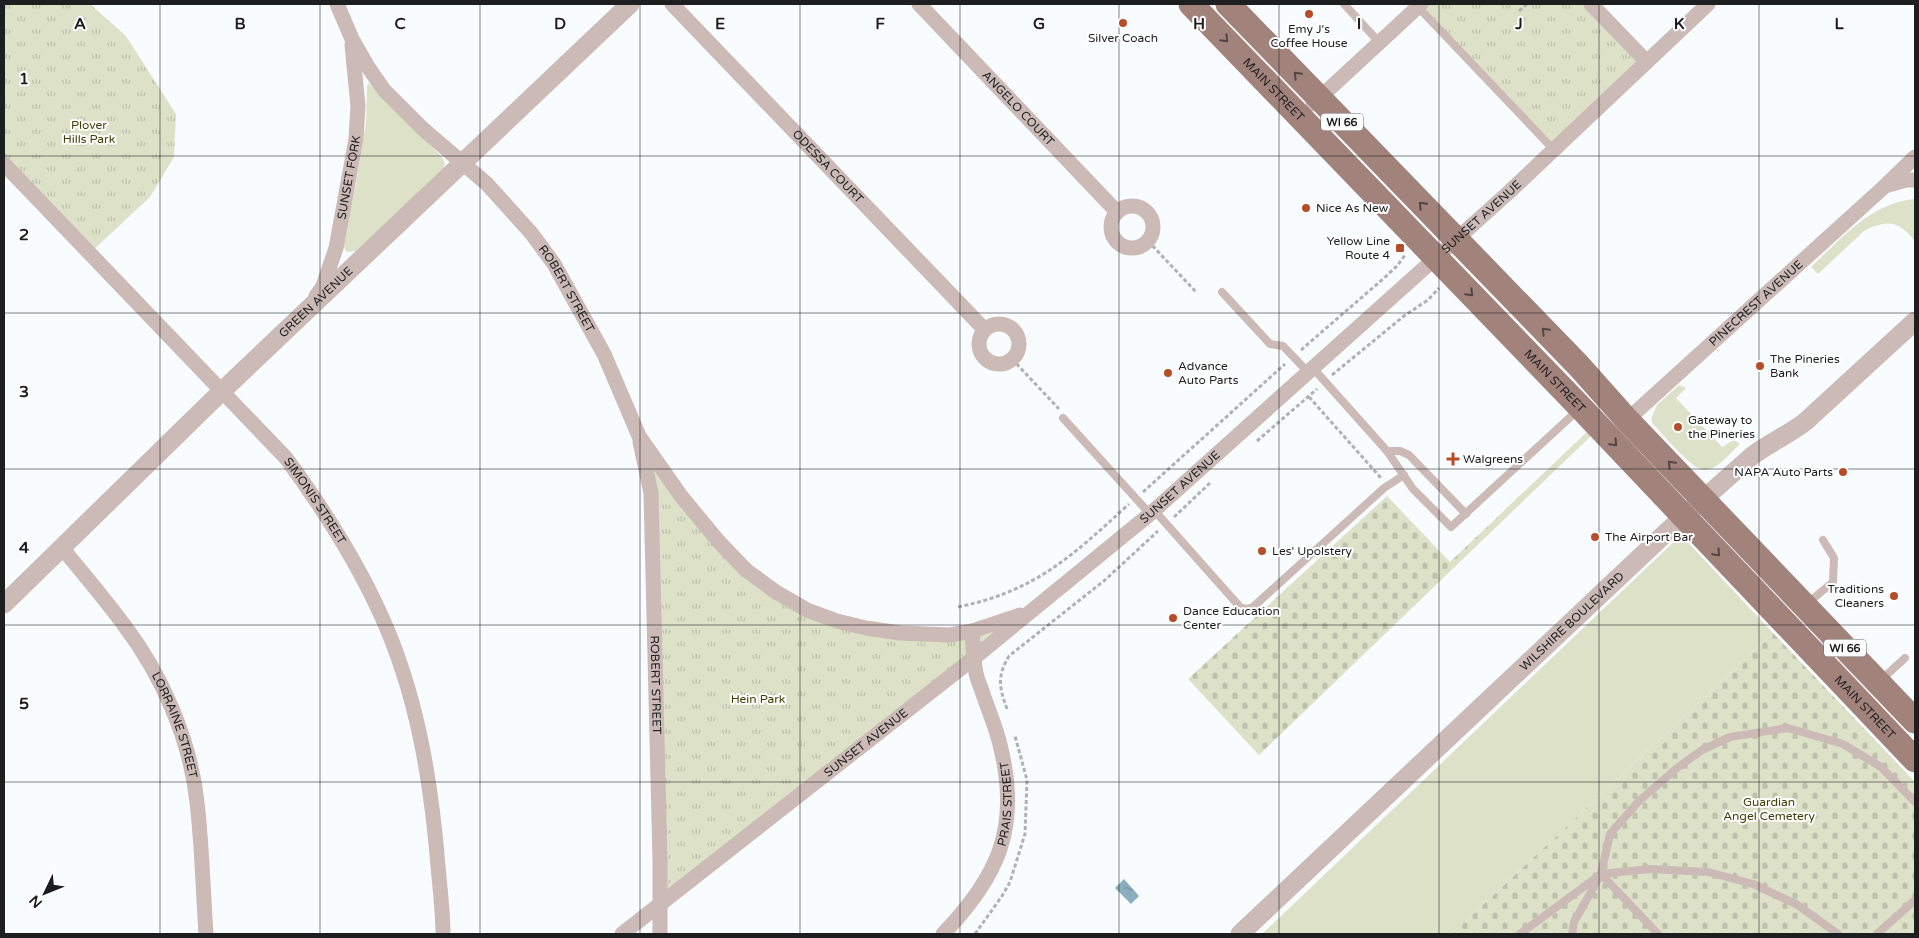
<svg xmlns="http://www.w3.org/2000/svg" width="1919" height="938" font-family="'Varela Round',sans-serif">
  <style>
    .green { fill: #dde1c8 }
    .cemetery { fill: url(#cemetery-stones) }
    .park { fill: url(#park-tufts) }
    .water { fill: url(#water-ripples) }
    .lines { fill: none; stroke-linecap: round; stroke-linejoin: round }
    .path { stroke: #afb2b4; stroke-width: 3; stroke-dasharray: 4 2.5; stroke-linecap: butt }
    .service { stroke: #cbbab5; stroke-width: 8 }
    .minor { stroke: #cbbab5; stroke-width: 15 }
    .tertiary { stroke: #cbbab5; stroke-width: 19 }
    .primary { stroke: #a1837b; stroke-width: 25 }
    .oneway { stroke: #524644 }
    .grid { fill: none; stroke: #1d1e20; stroke-width: 1; stroke-opacity: 0.55 }
    .poi-dot { fill: #b54e28; stroke: #fff; stroke-width: 2 }
    .labels { text-anchor: middle; dominant-baseline: central; stroke-width: 4; stroke-linejoin: round; paint-order: stroke }
    .shield { fill: #fff; stroke: #616263; stroke-width: 1 }
    .shield-label { font-size: 11px; font-weight: bold; fill: #1d1e20 }
    .poi-label { font-size: 12px; fill: #1d1e20; stroke: #fff; text-anchor: start }
    .street-label { font-size: 12px; fill: #1d1e20; stroke: #fff }
    .park-label { font-size: 12px; fill: #3d4107; stroke: #fff }
    .grid-label { font-size: 16px; text-anchor: middle; font-weight: bold; fill: #1d1e20; stroke: #fff; stroke-width: 4; stroke-linejoin: round; paint-order: stroke }
  </style>
  <defs>
    <pattern id="cemetery-stones" width="16" height="16" patternUnits="userSpaceOnUse" patternTransform="scale(1.25)"><rect width="16" height="16" fill="#dde1c8"/><path d="M2 7V4a2 2 0 0 1 4 0v3zM10 15v-3a2 2 0 0 1 4 0v3z" fill="#bdc1ac"/></pattern>
    <pattern id="park-tufts" width="24" height="20" patternUnits="userSpaceOnUse" patternTransform="scale(1.25)"><rect width="24" height="20" fill="#dde1c8"/><path d="M3 7l-1-3M5 7V3M7 7l1-3M15 17l-1-3M17 17v-4M19 17l1-3" fill="none" stroke="#bdc1ac"/></pattern>
    <pattern id="water-ripples" width="26" height="14" patternUnits="userSpaceOnUse" patternTransform="scale(1.25)"><rect width="26" height="14" fill="#8bafbf"/><path d="M2 4q2-2 4 0t4 0M15 11q2-2 4 0t4 0" fill="none" stroke="#718e9b"/></pattern>
  </defs>
  <rect width="100%" height="100%" fill="#f8fcfe"/>
  <!-- green -->
  <g class="green">
    <polygon points="369,83 393,109 442,157 445,164 443,169 356,251 347,252 342,244 356,184 366,123 367,86"/>
    <path d="M 1915,199 L 1915,241 C 1905,230 1898,221 1882,224 C 1875,226 1870,227 1864,231 L 1818,274 L 1811,267 C 1841,239 1872,202 1915,199 Z"/>
    <path d="M 1679,385 L 1686,388 L 1676,398 L 1722,447 L 1732,441 L 1736,441 L 1740,444 C 1730,453 1719,468 1706,470 C 1693,472 1663,434 1653,424 L 1651,419 L 1657,405 Z"/>
    <polygon points="1681,535 1773,633 1452,934 1262,934"/>
  </g>
  <!-- cemetery -->
  <g class="cemetery">
    <polygon points="1589,430 1593,434 1259,755 1188,679 1387,496 1450,562"/>
    <polygon points="1773,633 1915,782 1915,934 1452,934"/>
  </g>
  <!-- park -->
  <g class="park">
    <polygon points="4,4 90,4 126,36 176,114 174,157 150,197 90,253 4,164"/>
    <polygon points="1421,4 1591,4 1646,61 1554,150 1418,7"/>
    <polygon points="639,436 719,542 807,610 927,635 1033,610 659,906 654,597"/>
  </g>
  <!-- water -->
  <polygon class="water" points="1124,879 1139,896 1131,904 1115,888"/>
  <g class="lines">
    <!-- path -->
    <g class="path">
      <polyline points="1519,11 1527,4"/>
      <polyline points="1148,241 1196,292"/>
      <polyline points="1301,350 1383,279 1397,266 1405,255"/>
      <polyline points="1012,359 1059,409"/>
      <polyline points="1332,375 1404,316 1428,300 1439,288"/>
      <polyline points="1309,397 1381,478"/>
      <polyline points="1257,441 1317,389"/>
      <polyline points="1143,492 1285,364"/>
      <polyline points="1174,517 1210,483"/>
      <path d="M 958,607 C 1036,591 1072,556 1129,504"/>
      <path d="M 1007,709 C 999,687 997,676 1009,656 L 1105,580 L 1158,531"/>
      <polyline points="975,934 1002,896 1010,882 1025,834 1027,780 1015,736"/>
    </g>
    <!-- service -->
    <g class="service">
      <polyline points="1344,4 1379,42"/>
      <polyline points="1418,7 1554,150"/>
      <polyline points="1222,292 1270,344 1283,346 1307,371"/>
      <polyline points="1312,367 1387,451 1413,489 1451,527 1578,410"/>
      <polyline points="1063,418 1150,514"/>
      <polyline points="1387,451 1400,451 1409,455 1466,514"/>
      <polyline points="1154,510 1240,607 1246,609 1253,607 1384,488 1404,475"/>
      <polyline points="1808,603 1833,582 1834,558 1823,540"/>
      <polyline points="1880,681 1905,658"/>
      <polyline points="1601,874 1658,934"/>
      <polyline points="1520,934 1601,874 1610,834 1639,801 1677,768 1702,750 1730,737 1788,728 1843,744 1881,767 1915,802"/>
      <polyline points="1572,934 1574,922 1601,874 1650,869 1708,872 1753,884 1796,904 1838,934"/>
      <polyline points="1877,934 1915,900"/>
    </g>
    <!-- minor -->
    <g class="minor">
      <path id="s1" d="M 337,4 L 352,39 L 368,67 L 384,90 L 423,129 L 487,184 L 532,234 L 554,264 L 604,354 L 639,436 L 681,496 L 719,542 L 746,570 L 776,592 L 807,610 L 837,621 L 866,628 L 900,633 L 950,635 L 972,631 L 1020,615"/>
      <path id="s2" d="M 672,4 L 984,329"/>
      <path id="s3" d="M 919,4 L 1117,212"/>
      <polyline points="1591,4 1646,61"/>
      <polyline points="1313,104 1421,4"/>
      <path id="s4" d="M 4,164 L 286,458 C 322,507 355,558 380,613 C 417,693 431,780 438,866 C 440,889 443,912 443,934"/>
      <polyline points="1886,185 1915,157"/>
      <circle cx="1132" cy="227" r="21"/>
      <path id="s5" d="M 316,296 L 323,286 L 336,248 L 356,139 L 358,106 L 352,45"/>
      <circle cx="999" cy="344" r="20"/>
      <path id="s6" d="M 1627,420 L 1885,186 L 1906,180 L 1915,180"/>
      <path id="s7" d="M 640,442 L 651,493 L 660,861 L 660,934"/>
      <path id="s8" d="M 62,548 C 83,573 104,598 124,625 C 162,675 190,739 197,802 C 202,845 203,890 206,934"/>
      <path id="s9" d="M 622,934 L 974,658 L 1150,514 L 1508,193 L 1708,4"/>
      <path id="s10" d="M 943,934 C 998,877 1020,828 1001,749 C 997,729 988,710 982,691 C 980,685 977,679 976,673 C 973,659 973,645 972,631"/>
    </g>
    <!-- tertiary -->
    <g class="tertiary">
      <path id="s11" d="M 4,604 L 221,392 L 630,4"/>
      <path id="s12" d="M 1240,934 L 1672,527 L 1752,456 C 1769,443 1788,435 1805,422 L 1915,321"/>
    </g>
    <!-- primary -->
    <g class="primary">
      <path id="s13" d="M 1191,4 L 1581,408 L 1915,760"/>
      <polyline points="1228,4 1579,366 1627,420 1915,721"/>
    </g>
  </g>
  <!-- one-way arrows -->
  <defs><path id="oneway-chevron" d="M-2-3.5L2.5 0L-2 3.5" fill="none" stroke-width="1.6" stroke-linecap="round" stroke-linejoin="round" transform="scale(1.25)"/></defs>
  <g class="oneway">
    <use href="#oneway-chevron" transform="translate(1225 39) rotate(46)"/>
    <use href="#oneway-chevron" transform="translate(1297 75) rotate(-134)"/>
    <use href="#oneway-chevron" transform="translate(1422 205) rotate(-134)"/>
    <use href="#oneway-chevron" transform="translate(1470 293) rotate(46)"/>
    <use href="#oneway-chevron" transform="translate(1545 331) rotate(-134)"/>
    <use href="#oneway-chevron" transform="translate(1614 443) rotate(47)"/>
    <use href="#oneway-chevron" transform="translate(1671 464) rotate(-134)"/>
    <use href="#oneway-chevron" transform="translate(1717 553) rotate(47)"/>
  </g>
  <!-- grid -->
  <path class="grid" d="M 160,4 L 160,934M 320,4 L 320,934M 480,4 L 480,934M 640,4 L 640,934M 800,4 L 800,934M 960,4 L 960,934M 1119,4 L 1119,934M 1279,4 L 1279,934M 1439,4 L 1439,934M 1599,4 L 1599,934M 1759,4 L 1759,934M 4,156 L 1915,156M 4,313 L 1915,313M 4,469 L 1915,469M 4,625 L 1915,625M 4,782 L 1915,782"/>
  <!-- markers -->
  <g class="poi-dot">
    <circle cx="1309" cy="14" r="5"/>
    <circle cx="1123" cy="23" r="5"/>
    <circle cx="1306" cy="208" r="5"/>
    <rect x="1395" y="243" width="10" height="10" rx="2.5"/>
    <circle cx="1760" cy="366" r="5"/>
    <circle cx="1168" cy="373" r="5"/>
    <circle cx="1678" cy="427" r="5"/>
    <path d="M1450.5 451.5h5v5h5v5h-5v5h-5v-5h-5v-5h5z"/>
    <circle cx="1843" cy="472" r="5"/>
    <circle cx="1595" cy="537" r="5"/>
    <circle cx="1262" cy="551" r="5"/>
    <circle cx="1894" cy="596" r="5"/>
    <circle cx="1173" cy="618" r="5"/>
  </g>
  <g class="labels">
    <!-- shield labels -->
    <g class="shield">
      <rect x="1321" y="113.5" width="42" height="17" rx="4"/>
      <rect x="1824" y="639.5" width="42" height="17" rx="4"/>
    </g>
    <g class="shield-label">
      <text x="1342" y="122">WI 66</text>
      <text x="1845" y="648">WI 66</text>
    </g>
    <!-- poi labels -->
    <g class="poi-label">
      <text x="1309" y="29" text-anchor="middle">Emy J's<tspan x="1309" dy="14">Coffee House</tspan></text>
      <text x="1123" y="38" text-anchor="middle">Silver Coach</text>
      <text x="1316" y="208">Nice As New</text>
      <text x="1390" y="241" text-anchor="end">Yellow Line<tspan x="1390" dy="14">Route 4</tspan></text>
      <text x="1770" y="359">The Pineries<tspan x="1770" dy="14">Bank</tspan></text>
      <text x="1178" y="366">Advance<tspan x="1178" dy="14">Auto Parts</tspan></text>
      <text x="1688" y="420">Gateway to<tspan x="1688" dy="14">the Pineries</tspan></text>
      <text x="1463" y="459">Walgreens</text>
      <text x="1833" y="472" text-anchor="end">NAPA Auto Parts</text>
      <text x="1605" y="537">The Airport Bar</text>
      <text x="1272" y="551">Les' Upolstery</text>
      <text x="1884" y="589" text-anchor="end">Traditions<tspan x="1884" dy="14">Cleaners</tspan></text>
      <text x="1183" y="611">Dance Education<tspan x="1183" dy="14">Center</tspan></text>
    </g>
    <!-- street labels -->
    <g class="street-label">
      <text stroke="none"><textPath href="#s13" startOffset="119">MAIN STREET</textPath></text>
      <text stroke="none"><textPath href="#s3" startOffset="144">ANGELO COURT</textPath></text>
      <text stroke="none"><textPath href="#s2" startOffset="225">ODESSA COURT</textPath></text>
      <text stroke="none"><textPath href="#s5" startOffset="124">SUNSET FORK</textPath></text>
      <text stroke="none"><textPath href="#s9" startOffset="1120">SUNSET AVENUE</textPath></text>
      <text stroke="none"><textPath href="#s1" startOffset="370">ROBERT STREET</textPath></text>
      <text stroke="none"><textPath href="#s11" startOffset="434">GREEN AVENUE</textPath></text>
      <text stroke="none"><textPath href="#s6" startOffset="174">PINECREST AVENUE</textPath></text>
      <text stroke="none"><textPath href="#s13" startOffset="524">MAIN STREET</textPath></text>
      <text stroke="none"><textPath href="#s9" startOffset="715">SUNSET AVENUE</textPath></text>
      <text stroke="none"><textPath href="#s4" startOffset="459">SIMONIS STREET</textPath></text>
      <text stroke="none"><textPath href="#s12" startOffset="456">WILSHIRE BOULEVARD</textPath></text>
      <text stroke="none"><textPath href="#s7" startOffset="244">ROBERT STREET</textPath></text>
      <text stroke="none"><textPath href="#s13" startOffset="974">MAIN STREET</textPath></text>
      <text stroke="none"><textPath href="#s8" startOffset="212">LORRAINE STREET</textPath></text>
      <text stroke="none"><textPath href="#s9" startOffset="310">SUNSET AVENUE</textPath></text>
      <text stroke="none"><textPath href="#s10" startOffset="149">PRAIS STREET</textPath></text>
    </g>
    <!-- park labels -->
    <g class="park-label">
      <text x="89" y="125">Plover<tspan x="89" dy="14">Hills Park</tspan></text>
      <text x="758" y="699">Hein Park</text>
      <text x="1769" y="802">Guardian<tspan x="1769" dy="14">Angel Cemetery</tspan></text>
    </g>
  </g>
  <g class="grid-label">
    <text x="80" y="29">A</text>
    <text x="240" y="29">B</text>
    <text x="400" y="29">C</text>
    <text x="560" y="29">D</text>
    <text x="720" y="29">E</text>
    <text x="880" y="29">F</text>
    <text x="1039" y="29">G</text>
    <text x="1199" y="29">H</text>
    <text x="1359" y="29">I</text>
    <text x="1519" y="29">J</text>
    <text x="1679" y="29">K</text>
    <text x="1839" y="29">L</text>
    <text x="24" y="84">1</text>
    <text x="24" y="240">2</text>
    <text x="24" y="397">3</text>
    <text x="24" y="553">4</text>
    <text x="24" y="709">5</text>
  </g>
  <!-- border -->
  <rect width="1919" height="938" fill="none" stroke="#1d1e20" stroke-width="10"/>
  <!-- north arrow -->
  <g transform="translate(45 893) rotate(227)" stroke="#ffffff" stroke-width="4" paint-order="stroke">
  <path d="M0-4L9 19L0 12L-9 19Z" fill="#1d1e20"/>
  <text y="-8" font-size="14" font-weight="bold" text-anchor="middle" fill="#1d1e20">N</text>
  </g>
</svg>
